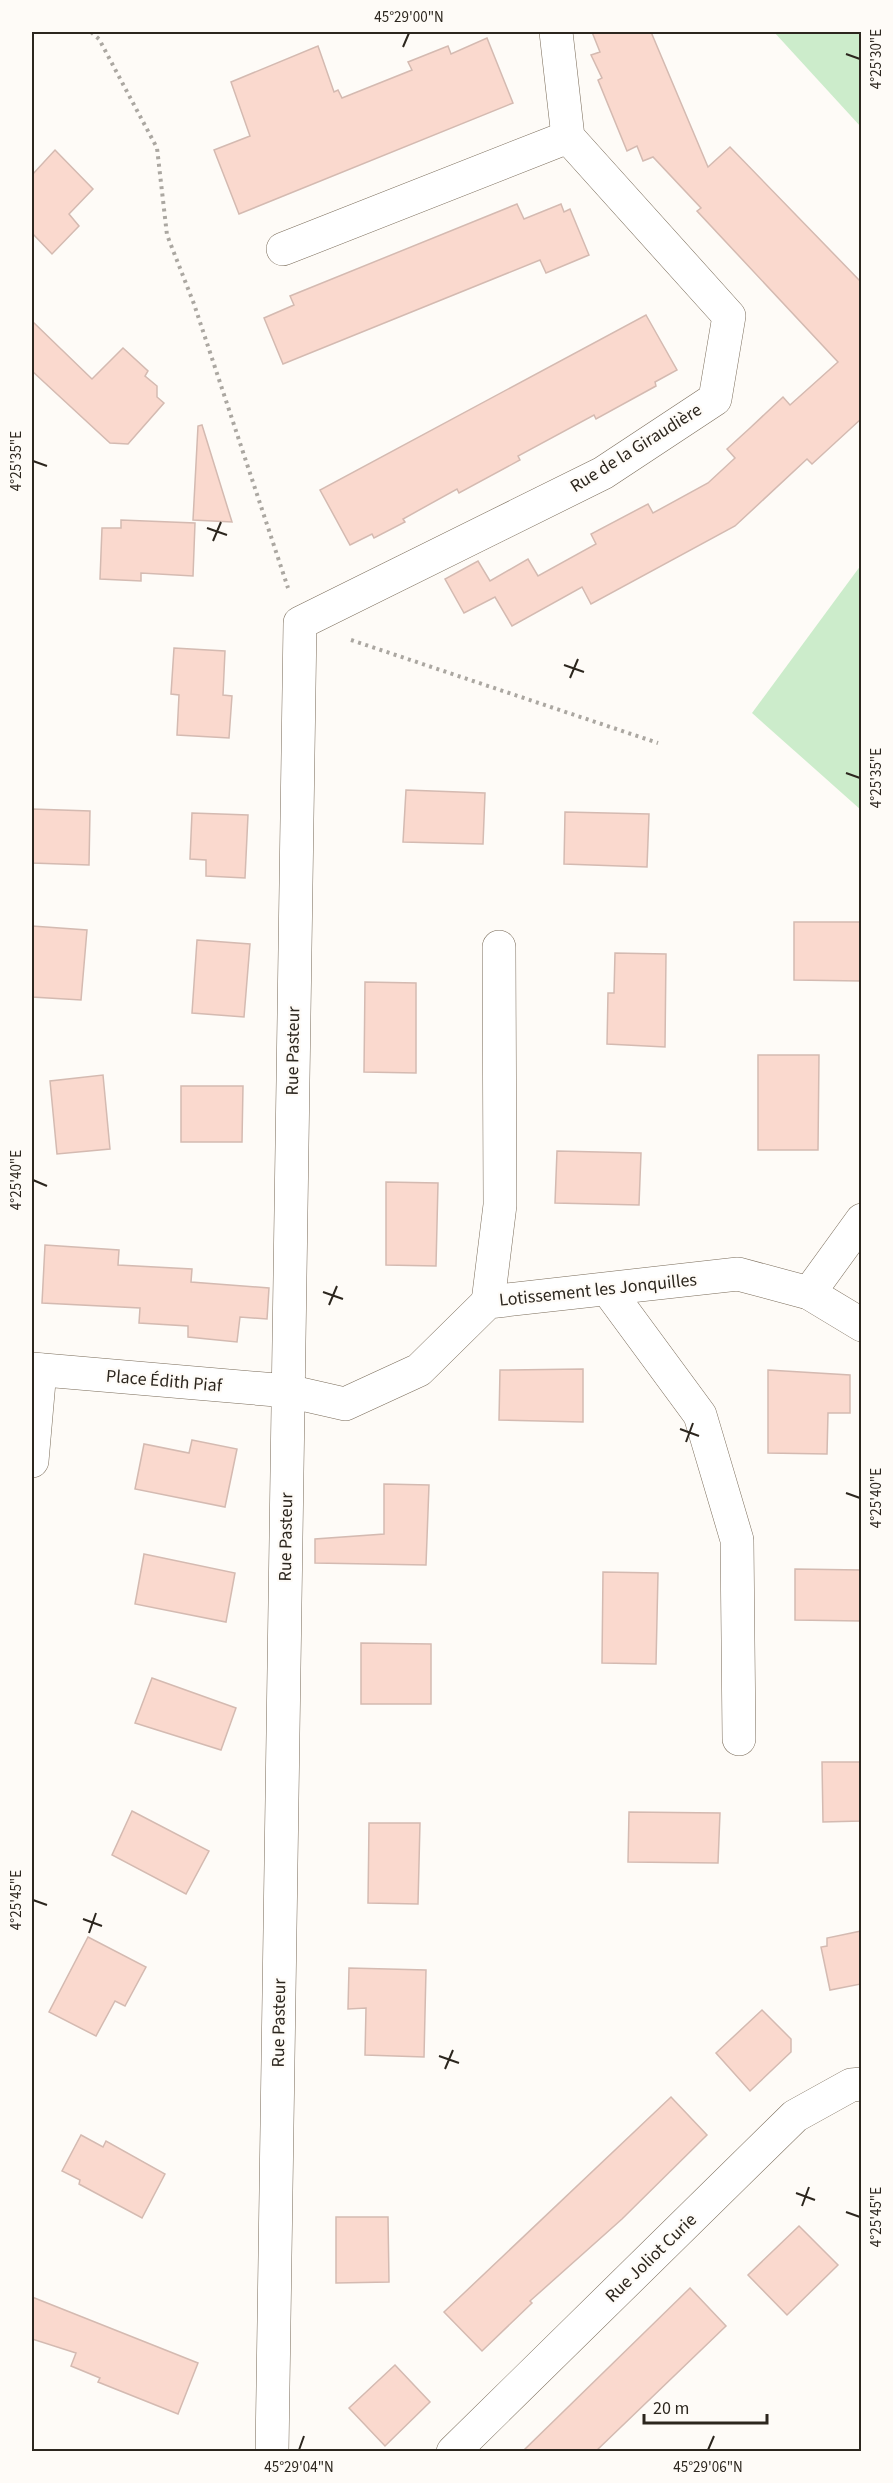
<svg xmlns="http://www.w3.org/2000/svg" width="893" height="2483" font-family="'Source Sans 3',sans-serif">
  <style>
    .green { fill: #cceccb }
    .building { fill: #fad9ce; stroke: #d4bab1; stroke-width: 1.5 }
    .lines { fill: none; stroke-linecap: round; stroke-linejoin: round }
    .minor-casing { stroke: #7a6c5a; stroke-width: 34 }
    .path { stroke: #aba7a1; stroke-width: 4; stroke-dasharray: 3 4.5; stroke-linecap: butt }
    .minor { stroke: #fff; stroke-width: 33 }
    .ticks { fill: none; stroke: #2c261e; stroke-width: 2 }
    .labels { text-anchor: middle; dominant-baseline: central; stroke-width: 4.5; stroke-linejoin: round; paint-order: stroke }
    .street-label { font-size: 18px; fill: #2c261e; stroke: #fefbf7 }
    .neatline { fill: none; stroke: #2c261e; stroke-width: 2 }
    .ticks-label { font-size: 15px; text-anchor: middle; fill: #2c261e }
  </style>
  <rect width="100%" height="100%" fill="#fefbf7"/>
  <!-- green -->
  <g class="green">
    <polygon points="774,32 861,32 861,127"/>
    <polygon points="861,565 861,810 752,713"/>
  </g>
  <!-- building -->
  <g class="building">
    <polygon points="592,32 651,32 708,167 730,147 861,282 861,419 812,464 807,459 735,526 591,604 582,587 512,626 495,597 464,613 445,579 478,561 490,581 528,559 538,576 596,544 591,534 648,504 653,513 708,483 735,458 727,449 750,428 783,397 790,405 838,362 697,211 701,208 653,157 643,161 637,146 627,151 598,80 602,78 591,55 600,52"/>
    <polygon points="487,38 513,103 239,214 214,150 250,136 231,82 318,46 334,92 338,90 342,98 412,70 408,62 448,46 451,54"/>
    <polygon points="55,150 93,189 69,214 79,226 52,254 32,233 32,175"/>
    <polygon points="517,204 524,219 561,204 564,212 570,209 589,255 546,273 540,260 283,364 264,318 294,305 290,296"/>
    <polygon points="646,315 677,370 655,382 656,386 596,419 594,415 518,456 520,460 459,493 457,489 403,519 405,522 374,538 372,534 350,545 320,490"/>
    <polygon points="32,321 92,379 123,348 148,371 145,376 157,386 157,397 164,403 128,444 110,443 32,371"/>
    <polygon points="202,425 232,522 193,520 198,426"/>
    <polygon points="121,520 195,523 193,576 141,573 141,581 100,579 102,528 121,528"/>
    <polygon points="174,648 225,651 223,695 232,696 229,738 177,735 179,695 171,694"/>
    <polygon points="406,790 485,793 483,844 403,842"/>
    <polygon points="32,809 90,811 89,865 32,863"/>
    <polygon points="565,812 649,814 647,867 564,864"/>
    <polygon points="192,813 248,815 245,878 206,876 206,860 190,859"/>
    <polygon points="794,922 861,922 861,981 794,980"/>
    <polygon points="32,926 87,930 81,1000 32,997"/>
    <polygon points="197,940 250,944 244,1017 192,1013"/>
    <polygon points="615,953 666,954 665,1047 607,1044 608,993 614,993"/>
    <polygon points="365,982 416,983 416,1073 364,1072"/>
    <polygon points="758,1055 819,1055 818,1150 758,1150"/>
    <polygon points="103,1075 110,1149 57,1154 50,1081"/>
    <polygon points="181,1086 243,1086 242,1142 181,1142"/>
    <polygon points="557,1151 641,1153 639,1205 555,1203"/>
    <polygon points="386,1182 438,1183 436,1266 386,1265"/>
    <polygon points="45,1245 119,1250 118,1265 192,1269 191,1282 269,1288 267,1319 240,1317 237,1342 188,1337 188,1326 139,1323 140,1308 42,1303"/>
    <polygon points="583,1369 583,1422 499,1420 500,1370"/>
    <polygon points="768,1370 850,1375 850,1413 828,1413 827,1454 768,1453"/>
    <polygon points="192,1440 237,1449 225,1507 135,1489 144,1444 189,1453"/>
    <polygon points="384,1484 429,1485 426,1565 315,1563 315,1539 384,1534"/>
    <polygon points="144,1554 235,1573 226,1622 135,1604"/>
    <polygon points="795,1569 861,1570 861,1621 795,1620"/>
    <polygon points="603,1572 658,1573 656,1664 602,1663"/>
    <polygon points="361,1643 431,1644 431,1704 361,1704"/>
    <polygon points="152,1678 236,1708 221,1750 135,1723"/>
    <polygon points="822,1762 861,1762 861,1821 823,1822"/>
    <polygon points="132,1811 209,1851 186,1894 112,1855"/>
    <polygon points="629,1812 720,1813 718,1863 628,1862"/>
    <polygon points="369,1823 420,1823 418,1904 368,1903"/>
    <polygon points="861,1931 861,1984 830,1990 821,1947 827,1946 827,1938"/>
    <polygon points="88,1937 146,1967 125,2006 115,2001 96,2036 49,2012"/>
    <polygon points="349,1968 426,1970 424,2057 365,2055 366,2008 348,2009"/>
    <polygon points="762,2010 791,2039 791,2052 750,2091 716,2053"/>
    <polygon points="671,2097 707,2135 622,2219 530,2301 532,2303 482,2351 444,2312"/>
    <polygon points="81,2135 103,2147 106,2141 165,2174 142,2218 79,2184 80,2180 62,2171"/>
    <polygon points="336,2217 388,2217 389,2282 336,2283"/>
    <polygon points="799,2226 838,2265 787,2315 748,2275"/>
    <polygon points="690,2288 726,2326 596,2451 523,2451"/>
    <polygon points="32,2297 198,2363 178,2414 98,2382 100,2378 71,2366 76,2353 32,2339"/>
    <polygon points="395,2365 430,2402 385,2446 349,2408"/>
  </g>
  <g class="lines">
    <!-- minor casing -->
    <g class="minor-casing">
      <g id="minor">
        <polyline points="283,249 568,137"/>
        <polyline points="608,1290 700,1415 737,1540 739,1739"/>
        <polyline points="809,1293 862,1220"/>
        <polyline points="488,1302 500,1205 499,947"/>
        <polyline points="32,1369 288,1391 345,1404 419,1370 488,1302 738,1274 809,1293 862,1325"/>
        <polyline points="32,1461 40,1370"/>
        <polyline points="272,2452 300,623 603,473 715,399 729,316 568,137 556,32"/>
        <polyline points="453,2452 795,2116 851,2085 862,2084"/>
      </g>
    </g>
    <!-- path -->
    <g class="path">
      <polyline points="91,32 99,39 157,148 167,235 194,304 288,588"/>
      <polyline points="351,640 658,743"/>
    </g>
    <!-- minor -->
    <use href="#minor" class="minor"/>
  </g>
  <!-- ticks -->
  <path class="ticks" d="M 403,47 L 409,33M 846,54 L 860,59M 33,461 L 47,466M 207,528 L 227,535M 213,541 L 221,522M 564,665 L 584,672M 570,678 L 578,659M 846,773 L 860,778M 33,1180 L 47,1186M 323,1292 L 343,1299M 329,1305 L 337,1286M 680,1429 L 699,1436M 686,1442 L 693,1423M 846,1493 L 860,1498M 33,1900 L 47,1905M 83,1919 L 102,1926M 89,1933 L 96,1913M 439,2056 L 459,2063M 445,2069 L 453,2050M 796,2193 L 815,2200M 802,2206 L 809,2187M 846,2212 L 860,2217M 299,2450 L 304,2436M 708,2450 L 714,2436"/>
  <g class="labels">
    <!-- street labels -->
    <g class="street-label">
      <text transform="translate(636 448) rotate(-32)">Rue de la Giraudière</text>
      <text transform="translate(293 1051) rotate(-89)">Rue Pasteur</text>
      <text transform="translate(598 1290) rotate(-6)">Lotissement les Jonquilles</text>
      <text transform="translate(164 1381) rotate(5)">Place Édith Piaf</text>
      <text transform="translate(286 1537) rotate(-89)">Rue Pasteur</text>
      <text transform="translate(279 2023) rotate(-89)">Rue Pasteur</text>
      <text transform="translate(651 2258) rotate(-44)">Rue Joliot Curie</text>
    </g>
  </g>
  <!-- border -->
  <rect width="893" height="2483" fill="none" stroke="#fefbf7" stroke-width="66"/>
  <!-- scale -->
  <path d="M644 2414v9h123v-9" fill="none" stroke="#2c261e" stroke-width="3"/>
  <text x="653" y="2414" font-size="18" fill="#2c261e" stroke="#fefbf7" stroke-width="4.5" paint-order="stroke">20 m</text>
  <rect x="33" y="33" width="827" height="2417" class="neatline"/>
  <g class="ticks-label">
    <text x="409" y="22">45°29'00"N</text>
    <text transform="translate(876 59) rotate(-90)" y="5">4°25'30"E</text>
    <text transform="translate(16 461) rotate(-90)" y="5">4°25'35"E</text>
    <text transform="translate(876 778) rotate(-90)" y="5">4°25'35"E</text>
    <text transform="translate(16 1180) rotate(-90)" y="5">4°25'40"E</text>
    <text transform="translate(876 1498) rotate(-90)" y="5">4°25'40"E</text>
    <text transform="translate(16 1900) rotate(-90)" y="5">4°25'45"E</text>
    <text transform="translate(876 2217) rotate(-90)" y="5">4°25'45"E</text>
    <text x="299" y="2472">45°29'04"N</text>
    <text x="708" y="2472">45°29'06"N</text>
  </g>
</svg>
